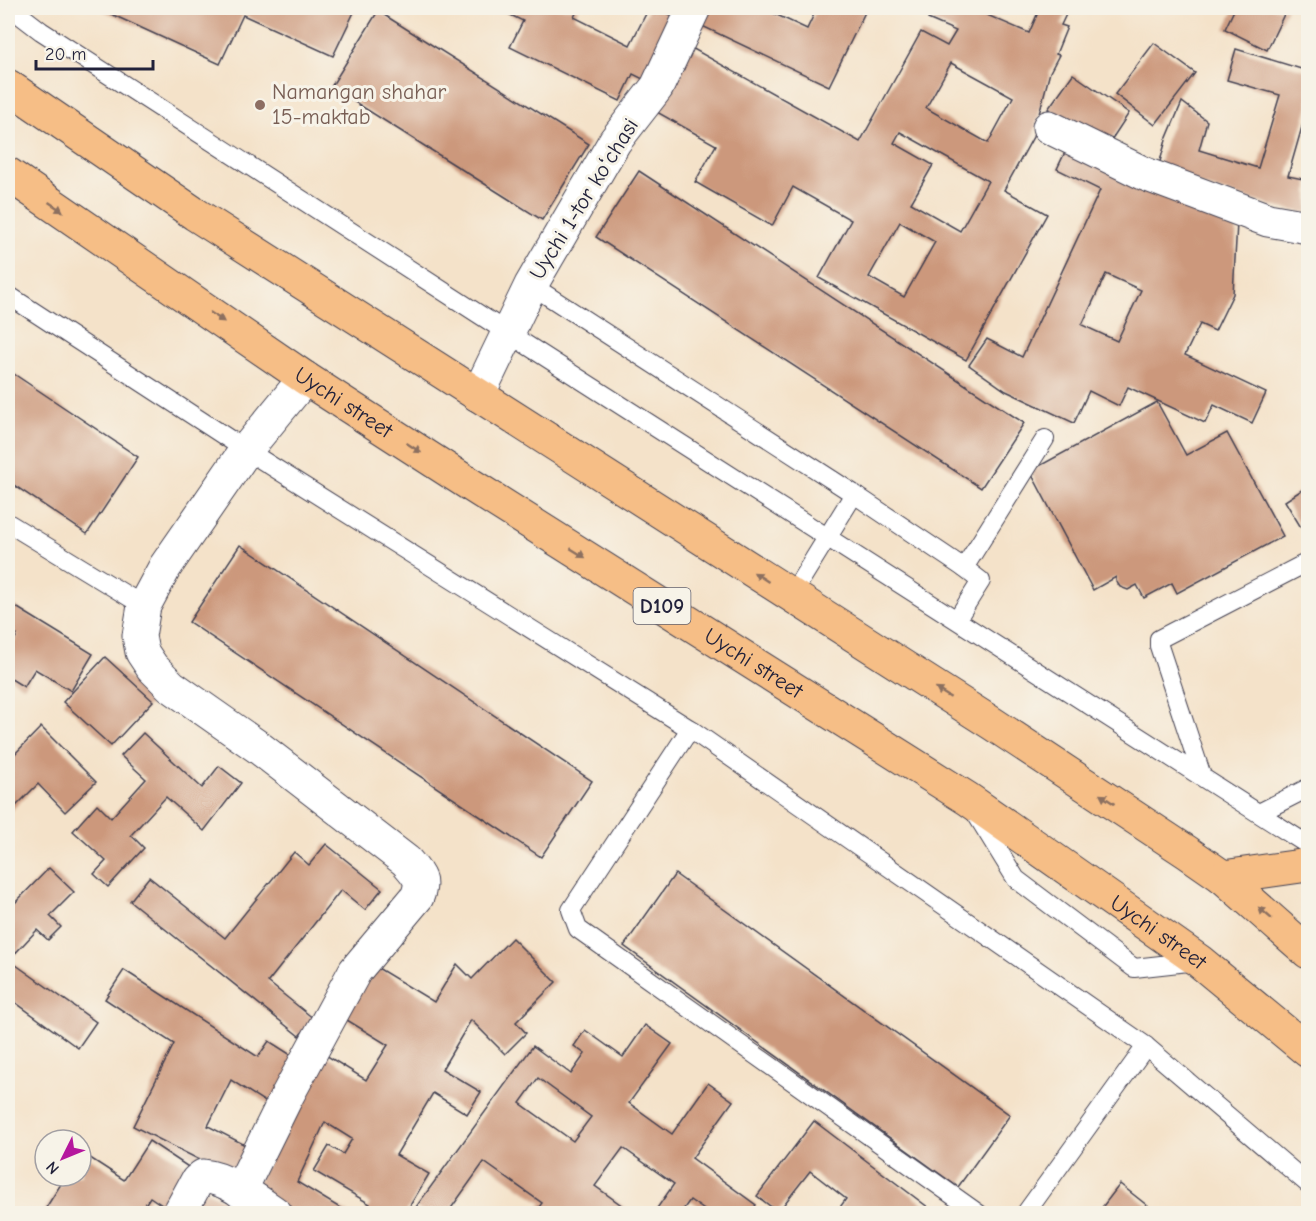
<svg xmlns="http://www.w3.org/2000/svg" width="1316" height="1221" font-family="'Comic Neue',sans-serif">
  <style>
    .building { fill: #cc987c; fill-rule: evenodd }
    .lines { fill: none; stroke-linecap: round; stroke-linejoin: round }
    .lane-casing { stroke: #423f50; stroke-width: 20 }
    .street-casing { stroke: #423f50; stroke-width: 35 }
    .primary-casing { stroke: #423f50; stroke-width: 35 }
    .lane { stroke: #fff; stroke-width: 18 }
    .street { stroke: #fff; stroke-width: 33 }
    .primary { stroke: #f6be86; stroke-width: 33 }
    .oneway { fill: #8c7060 }
    .education-dot { fill: #8d6e63; stroke: #f7f3e8; stroke-width: 2 }
    .labels { text-anchor: middle; dominant-baseline: central; stroke-width: 6; stroke-linejoin: round; paint-order: stroke }
    .shield { fill: #f7f3e8; stroke: #62616f; stroke-width: 1.5 }
    .shield-label { font-size: 21px; font-weight: bold; fill: #22223b }
    .education-label { font-size: 22px; fill: #785e54; stroke: #f7f3e8; text-anchor: start }
    .street-label { font-size: 22px; fill: #22223b; stroke: #f7f3e8 }
  </style>
  <rect width="100%" height="100%" fill="#f7f3e8"/>
  <filter id="ink" filterUnits="userSpaceOnUse"><feTurbulence type="fractalNoise" baseFrequency=".0167" numOctaves="2"/><feDisplacementMap in="SourceGraphic" scale="12" xChannelSelector="R" yChannelSelector="G"/><feConvolveMatrix kernelMatrix="1 2 1 2 8 2 1 2 1" color-interpolation-filters="sRGB"/></filter>
  <filter id="wash" filterUnits="userSpaceOnUse"><feTurbulence type="fractalNoise" baseFrequency=".008" numOctaves="4" result="noise"/><feDisplacementMap in="SourceGraphic" scale="24" xChannelSelector="R" yChannelSelector="G"/><feGaussianBlur stdDeviation="1.35" result="paint"/><feColorMatrix in="noise" values="0 0 0 0 0 0 0 0 0 0 0 0 0 0 0 0 0 1.4 0 .05"/><feComposite in="paint" operator="in"/></filter>
  <g filter="url(#wash)">
    <rect width="100%" height="100%" fill="#f4e2c9"/>
    <g id="blocks">
      <!-- building -->
      <g class="building">
        <polygon points="98,8 356,8 333,56 243,15 220,64"/>
        <polygon points="496,8 579,8 574,17 630,45 649,8 655,8 678,18 647,81 633,74 620,101 510,47 523,21"/>
        <polygon points="709,8 762,8 807,29 817,8 867,8 829,86 700,25"/>
        <path d="M 932,8 L 973,8 L 973,9 L 1029,33 L 1040,8 L 1069,8 L 1061,25 L 1067,27 L 1056,54 L 1059,55 L 1050,72 L 1033,137 L 1004,190 L 1047,214 L 966,360 L 819,278 L 851,220 L 793,187 L 772,226 L 695,182 L 716,145 L 655,111 L 690,47 L 860,142 L 921,32 L 947,46 L 956,31 L 928,19 ZM 951,63 L 1013,97 L 988,143 L 926,108 ZM 900,132 L 988,181 L 960,231 L 911,203 L 933,165 L 894,143 ZM 900,222 L 935,242 L 904,297 L 869,277 Z"/>
        <polygon points="1235,8 1287,8 1267,50 1225,29"/>
        <polygon points="378,11 589,144 542,220 331,87"/>
        <polygon points="1154,43 1195,73 1155,125 1115,94"/>
        <polygon points="1236,49 1308,71 1308,106 1288,176 1308,180 1308,213 1280,208 1157,172 1166,140 1182,102 1207,121 1199,150 1258,168 1280,95 1227,80"/>
        <polygon points="1073,74 1129,113 1106,148 1048,109"/>
        <path d="M 1069,144 L 1237,223 L 1233,294 L 1215,331 L 1200,324 L 1185,355 L 1266,393 L 1252,423 L 1214,405 L 1205,423 L 1128,387 L 1119,406 L 1089,391 L 1074,423 L 1006,391 L 969,365 L 987,339 L 1022,357 L 1100,190 L 1057,169 ZM 1106,274 L 1141,290 L 1117,341 L 1082,325 Z"/>
        <polygon points="639,171 1024,423 981,488 596,237"/>
        <polygon points="8,370 138,457 87,534 8,481"/>
        <polygon points="1157,402 1186,455 1227,433 1283,536 1177,593 1172,583 1144,598 1137,585 1128,590 1120,587 1116,581 1116,577 1093,590 1030,471"/>
        <polygon points="1308,486 1308,539 1285,501"/>
        <polygon points="240,545 592,781 541,857 189,622"/>
        <polygon points="8,602 93,654 71,691 35,669 24,687 8,677 8,652 17,635 8,629"/>
        <polygon points="105,657 153,701 111,746 63,702"/>
        <polygon points="41,727 96,782 65,812 38,784 8,814 8,761"/>
        <polygon points="143,733 202,788 219,766 241,783 204,831 166,797 131,835 144,848 108,887 94,874 106,861 73,831 97,804 111,818 146,779 121,756"/>
        <polygon points="326,844 382,889 365,910 341,890 268,982 314,1019 299,1036 130,901 149,877 225,938 294,852 309,865"/>
        <polygon points="49,868 74,892 50,916 61,927 48,940 37,930 9,960 96,1022 78,1048 8,997 8,903 12,906"/>
        <polygon points="675,874 1010,1115 958,1187 624,946"/>
        <polygon points="512,938 556,982 516,1022 526,1033 505,1054 471,1020 442,1069 481,1092 467,1114 433,1093 396,1155 429,1174 405,1214 365,1214 370,1204 314,1171 329,1146 343,1154 352,1139 325,1122 297,1182 350,1214 285,1214 252,1194 321,1052 366,1080 388,1045 342,1017 373,965 434,1002 457,964 472,979"/>
        <polygon points="124,970 258,1057 269,1041 302,1062 273,1107 231,1080 208,1126 251,1148 235,1178 133,1126 174,1044 105,999"/>
        <path d="M 645,1025 L 672,1044 L 629,1103 L 672,1134 L 708,1083 L 733,1101 L 692,1158 L 756,1205 L 750,1214 L 710,1214 L 690,1200 L 680,1214 L 653,1214 L 674,1184 L 623,1148 L 595,1186 L 634,1214 L 534,1214 L 542,1203 L 484,1162 L 447,1214 L 425,1214 L 416,1207 L 533,1046 L 571,1074 L 585,1054 L 574,1046 L 585,1030 L 623,1057 ZM 538,1078 L 591,1117 L 573,1141 L 520,1103 Z"/>
        <polygon points="814,1121 872,1165 937,1214 884,1214 879,1210 876,1214 835,1214 846,1199 810,1171 778,1212 757,1196"/>
        <polygon points="149,1141 196,1172 171,1211 150,1197 139,1214 42,1214 66,1176 81,1176 81,1152 124,1180"/>
        <polygon points="1120,1184 1158,1214 1097,1214"/>
        <polygon points="203,1189 249,1214 190,1214"/>
      </g>
    </g>
  </g>
  <g filter="url(#ink)">
    <use href="#blocks" fill-opacity="0" stroke="#423f50" stroke-width="1.5"/>
    <g class="lines">
      <!-- lane casing -->
      <g class="lane-casing">
        <g id="lane">
          <polyline points="11,8 41,31 508,333 1308,845"/>
          <polyline points="531,285 854,494"/>
          <polyline points="8,295 246,450 690,729 1146,1046 1308,1184"/>
          <polyline points="8,523 144,606"/>
          <polyline points="791,596 854,494 964,568 1045,439"/>
          <polyline points="957,619 981,581 964,568"/>
          <polyline points="690,729 571,910 578,929 979,1214"/>
          <polyline points="1202,776 1159,646 1159,639 1302,565 1308,570"/>
          <polyline points="1259,813 1308,788"/>
          <polyline points="976,814 1016,879 1134,968 1197,961"/>
          <polyline points="1025,1214 1146,1046"/>
        </g>
      </g>
      <!-- street casing -->
      <g class="street-casing">
        <g id="street">
          <polyline points="1049,127 1145,174 1268,220 1308,227"/>
          <polyline points="478,395 531,285 615,141 657,87 694,8"/>
          <path d="M 240,1191 L 287,1096 L 355,971 L 417,897 C 424,880 418,875 406,861 L 258,747 L 171,686 L 152,667 L 142,652 L 139,636 L 144,606 L 165,567 L 246,450 L 305,378"/>
          <path d="M 179,1214 L 197,1181 L 203,1176 C 227,1178 256,1200 276,1214"/>
        </g>
      </g>
      <!-- primary casing -->
      <g class="primary-casing">
        <g id="primary">
          <polyline points="8,86 195,214 993,724 1187,852 1223,877 1308,952"/>
          <path id="s1" d="M 8,174 L 305,378 L 471,485 L 968,799 L 1199,961 L 1308,1051"/>
          <polyline points="1223,877 1308,865"/>
        </g>
      </g>
      <!-- lane -->
      <use href="#lane" class="lane"/>
      <!-- street -->
      <use href="#street" class="street"/>
      <!-- primary -->
      <use href="#primary" class="primary"/>
    </g>
    <!-- one-way arrows -->
    <defs><path id="oneway-solid" d="M-6-.8H1V-3.2L6.5 0L1 3.2V.8H-6Z" transform="scale(1.5)"/></defs>
    <g class="oneway">
      <use href="#oneway-solid" transform="translate(56 207) rotate(34)"/>
      <use href="#oneway-solid" transform="translate(217 317) rotate(34)"/>
      <use href="#oneway-solid" transform="translate(414 448) rotate(33)"/>
      <use href="#oneway-solid" transform="translate(578 553) rotate(32)"/>
      <use href="#oneway-solid" transform="translate(761 577) rotate(-147)"/>
      <use href="#oneway-solid" transform="translate(943 693) rotate(-148)"/>
      <use href="#oneway-solid" transform="translate(1107 799) rotate(-147)"/>
      <use href="#oneway-solid" transform="translate(1265 913) rotate(-139)"/>
    </g>
  </g>
  <!-- markers -->
  <circle class="education-dot" cx="260" cy="105" r="6"/>
  <g class="labels">
    <!-- shield labels -->
    <rect class="shield" x="633.5" y="588" width="57" height="36" rx="4.5"/>
    <g class="shield-label">
      <text x="662" y="606">D109</text>
    </g>
    <!-- education labels -->
    <g class="education-label">
      <text x="272" y="92">Namangan shahar<tspan x="272" dy="25">15-maktab</tspan></text>
    </g>
    <!-- street labels -->
    <g class="street-label">
      <text transform="translate(584 199) rotate(-58)">Uychi 1-tor koʻchasi</text>
      <text stroke="none"><textPath href="#s1" startOffset="406">Uychi street</textPath></text>
      <text stroke="none"><textPath href="#s1" startOffset="892">Uychi street</textPath></text>
      <text stroke="none"><textPath href="#s1" startOffset="1378">Uychi street</textPath></text>
    </g>
  </g>
  <!-- margin -->
  <rect width="1316" height="1221" fill="none" stroke="#f7f3e8" stroke-width="30"/>
  <!-- north arrow -->
  <g transform="translate(63 1158) rotate(227)"><circle r="28" fill="#f7f3e8" stroke="#a29fa3" stroke-width="1.5"/>
  <path d="M0-4.5L10 22L0 15L-10 22Z" fill="#b5179e"/>
  <text y="-9" font-size="16" font-weight="bold" text-anchor="middle" fill="#22223b">N</text>
  </g>
  <!-- scale -->
  <path d="M36 60v9h117v-9" fill="none" stroke="#22223b" stroke-width="3"/>
  <text x="45" y="60" font-size="18" fill="#22223b" stroke="#f7f3e8" stroke-width="4.5" paint-order="stroke">20 m</text>
</svg>
